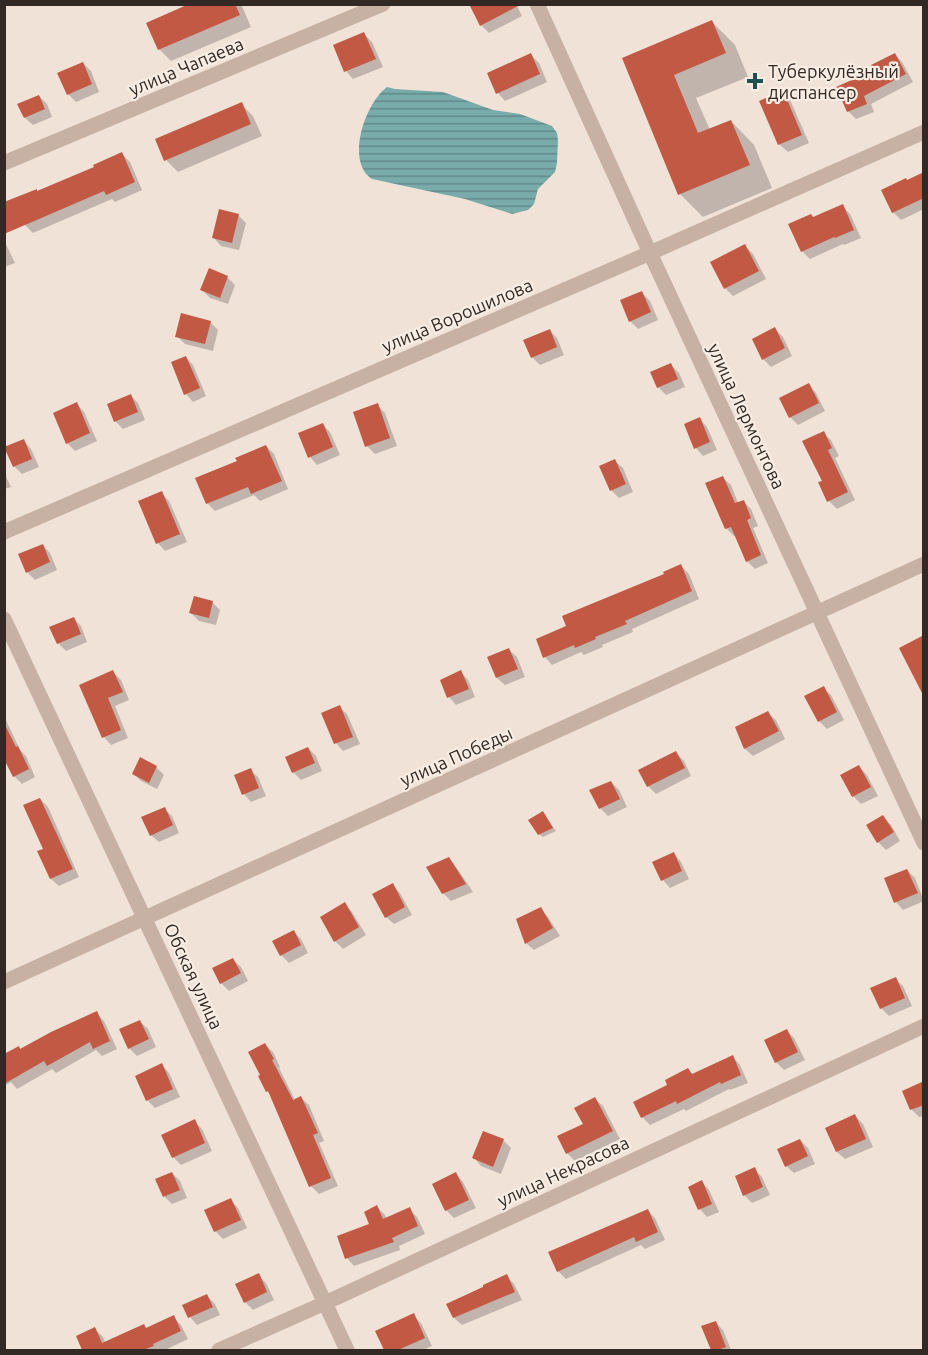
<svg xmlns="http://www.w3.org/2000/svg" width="928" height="1355" font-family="Ubuntu,sans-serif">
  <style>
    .water { fill: url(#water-rules) }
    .shadow { fill: #0003 }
    .building { fill: #c15944 }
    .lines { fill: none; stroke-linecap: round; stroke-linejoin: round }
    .street { stroke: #c7b1a4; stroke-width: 15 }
    .poi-dot { fill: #1d5251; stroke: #f8ede3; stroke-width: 2 }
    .labels { text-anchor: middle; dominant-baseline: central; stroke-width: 4.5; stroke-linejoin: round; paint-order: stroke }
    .street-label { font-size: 18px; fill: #322925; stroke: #f8ede3 }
    .poi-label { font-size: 18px; fill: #322925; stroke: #f8ede3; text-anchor: start }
  </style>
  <defs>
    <pattern id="water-rules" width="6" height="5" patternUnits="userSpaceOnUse" patternTransform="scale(1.5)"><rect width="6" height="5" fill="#78abaa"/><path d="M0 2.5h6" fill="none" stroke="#638b8a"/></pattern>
  </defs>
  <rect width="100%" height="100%" fill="#f0e2d7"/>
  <!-- water -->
  <path class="water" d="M 387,87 L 395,89 L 443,92 L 493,110 L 520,114 L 552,126 L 557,133 L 558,140 L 557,163 L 555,172 L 538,189 L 534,204 L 528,210 L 512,214 L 465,199 L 372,179 C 345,162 365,103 387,87 Z"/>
  <!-- shadow -->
  <g class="shadow">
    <polygon points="193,4 241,4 251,27 171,61 159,49"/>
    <polygon points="516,4 522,16 489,33 481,25"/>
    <polygon points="712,22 735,45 748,77 696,98 710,130 731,121 754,145 772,188 703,217 680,194 624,59"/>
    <polygon points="364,34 372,42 383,67 353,79 346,71 335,46"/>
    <polygon points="894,54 902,62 913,82 871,104 874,112 856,119 848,111 876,71"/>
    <polygon points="531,55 539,63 547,82 505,101 498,93 489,74"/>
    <polygon points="83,63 91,71 99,92 76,102 68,94"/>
    <polygon points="782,92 790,100 809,143 788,152 780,145 761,101"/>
    <polygon points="39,96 47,104 52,117 33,125 25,118"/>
    <polygon points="241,104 253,116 262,136 178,172 166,160"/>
    <polygon points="122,154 130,162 142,190 115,202 112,199 33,233 25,225 38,192 96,168"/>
    <polygon points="924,173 924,209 901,220 893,212 907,181"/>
    <polygon points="842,206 850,214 861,238 844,245 843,244 810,259 802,251"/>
    <polygon points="238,215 246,223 239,250 221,246 214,238"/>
    <polygon points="4,240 15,263 4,267"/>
    <polygon points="745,246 753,254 766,279 733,296 725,288"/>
    <polygon points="227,277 235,285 228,304 210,298 202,290"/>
    <polygon points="642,293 650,301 658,320 638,329 630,321"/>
    <polygon points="210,322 218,330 213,351 185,344 177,336"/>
    <polygon points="775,329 783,337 792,356 771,367 763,359"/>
    <polygon points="549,330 557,338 564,355 540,365 532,357"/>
    <polygon points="186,358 193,365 206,396 193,402 186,394"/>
    <polygon points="671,365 679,373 685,387 666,395 658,387"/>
    <polygon points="809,385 816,393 825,411 798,425 790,417"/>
    <polygon points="130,395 138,403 145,420 123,429 115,421"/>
    <polygon points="77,404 84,412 97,441 75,451 67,443"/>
    <polygon points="377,405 385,413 397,446 375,454 367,446"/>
    <polygon points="700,419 707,427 717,450 703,456 696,448 686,425"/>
    <polygon points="323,425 330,432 340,455 317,465 310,457"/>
    <polygon points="823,433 831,440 839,456 835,458 855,500 837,509 829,501 824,481"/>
    <polygon points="24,441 31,449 39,467 22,474 14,466"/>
    <polygon points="266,446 274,454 288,489 260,501 254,495 215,511 208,504 197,479 239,462"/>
    <polygon points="615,461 623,468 633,492 619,498 611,490"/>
    <polygon points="4,472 11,487 4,489"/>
    <polygon points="723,478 731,485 738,503 743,501 751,509 758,526 753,528 768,563 755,569 747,561 736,535 734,536 726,528"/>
    <polygon points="161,493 169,501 187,542 165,551 158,543"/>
    <polygon points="42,545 50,553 57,570 35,580 27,572"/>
    <polygon points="681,566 689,574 699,599 632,629 633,632 602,645 603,647 584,655 581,652 552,665 545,657 568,627"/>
    <polygon points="212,602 220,610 216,625 199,621 191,613"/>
    <polygon points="73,618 81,626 87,642 66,651 58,643"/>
    <polygon points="509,650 517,657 525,677 505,685 497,678"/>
    <polygon points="113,672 121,680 129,700 115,706 128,738 111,745 104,737 92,709"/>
    <polygon points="461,672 468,680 475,697 456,705 449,697"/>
    <polygon points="823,688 831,695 844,720 827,729 819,721"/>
    <polygon points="339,707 347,714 360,744 343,751 336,743 323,713"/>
    <polygon points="768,713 776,720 785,739 753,756 745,749 737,728"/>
    <polygon points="4,716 20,750 26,756 35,777 22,784 14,776 4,755"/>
    <polygon points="308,748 316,756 322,771 301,780 293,772"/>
    <polygon points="676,753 684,761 691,776 656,794 648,786"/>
    <polygon points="140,759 156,767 164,775 157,789 141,781 133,773"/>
    <polygon points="859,767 867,775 878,796 861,804 853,796 842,775"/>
    <polygon points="250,770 258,777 266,796 251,802 244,794"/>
    <polygon points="611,782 619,790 627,807 608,816 600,808"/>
    <polygon points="40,799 48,807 79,877 59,886 51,879 39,852 45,849"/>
    <polygon points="164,809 172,816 179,833 159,842 151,835"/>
    <polygon points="543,813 556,831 543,837 539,834"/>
    <polygon points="883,817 891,825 900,841 886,850 878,842"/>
    <polygon points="674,854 681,862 689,879 670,888 663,880"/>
    <polygon points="448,859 456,867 473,892 451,901 443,893"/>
    <polygon points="907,870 915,878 924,901 903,910 896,902"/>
    <polygon points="392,885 400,893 412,915 394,924 386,917"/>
    <polygon points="344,904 352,912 366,935 343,949 335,941"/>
    <polygon points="540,909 548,917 560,936 534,950 526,943"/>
    <polygon points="294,932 301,939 308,953 289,963 281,955"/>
    <polygon points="233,960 241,967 248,981 229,991 221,983"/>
    <polygon points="895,979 903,986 912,1006 889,1016 881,1008"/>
    <polygon points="96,1013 104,1021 117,1049 102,1056 96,1050 56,1073 52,1069 17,1089 11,1082 4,1086 4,1056 21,1050"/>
    <polygon points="140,1022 148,1029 156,1047 137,1056 129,1048"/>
    <polygon points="786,1030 794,1038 805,1060 784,1070 776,1062"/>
    <polygon points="265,1045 273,1052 280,1067 279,1068 295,1100 301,1098 309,1105 324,1141 319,1143 338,1186 319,1194 311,1186 271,1095 267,1091"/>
    <polygon points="733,1057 740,1065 748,1083 730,1090 729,1089 686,1111 684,1109 650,1125 642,1117 669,1086 688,1070 693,1075"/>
    <polygon points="162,1065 169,1073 180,1097 155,1108 147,1100"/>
    <polygon points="924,1085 924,1116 919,1117 912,1110 904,1092"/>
    <polygon points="595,1099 603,1106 620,1139 575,1161 567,1153 585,1124"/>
    <polygon points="855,1116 863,1124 873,1147 845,1159 837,1152 827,1129"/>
    <polygon points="194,1121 202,1129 212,1151 181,1165 173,1157"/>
    <polygon points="484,1133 504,1141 511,1148 501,1174 481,1166 474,1158"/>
    <polygon points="800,1140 808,1148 815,1164 794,1173 786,1166"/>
    <polygon points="754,1169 762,1177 770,1195 752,1203 744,1195"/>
    <polygon points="172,1173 180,1181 187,1198 172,1204 164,1196"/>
    <polygon points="456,1174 463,1182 476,1208 454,1218 446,1210"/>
    <polygon points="702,1182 709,1190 719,1212 707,1217 700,1209 690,1188"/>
    <polygon points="230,1200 238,1208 247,1228 223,1239 215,1231"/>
    <polygon points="377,1207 385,1215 387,1219 409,1209 417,1217 425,1234 399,1246 400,1250 354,1266 347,1258 371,1225"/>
    <polygon points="648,1211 655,1218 665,1240 645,1249 641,1245 566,1279 558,1271"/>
    <polygon points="258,1275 266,1283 274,1300 253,1310 245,1302"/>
    <polygon points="506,1276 514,1284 522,1300 462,1325 454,1318 448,1304"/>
    <polygon points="207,1296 215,1304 220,1315 197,1325 190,1317"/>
    <polygon points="413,1315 421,1323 432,1346 423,1350 386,1350 377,1331"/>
    <polygon points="173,1317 181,1325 188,1339 165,1350 84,1350 78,1337 95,1329 103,1337 106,1344 147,1329"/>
    <polygon points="715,1322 723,1330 731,1350 712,1350 703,1327"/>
  </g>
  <!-- building -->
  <g class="building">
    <polygon points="189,4 235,4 240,15 158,50 146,23"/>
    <polygon points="469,4 522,4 480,26"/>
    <polygon points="712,20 726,53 674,75 698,133 731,120 750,165 678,195 622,58"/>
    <polygon points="364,32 376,59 344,72 333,45"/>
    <polygon points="531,53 540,74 496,94 487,73"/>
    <polygon points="895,53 906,74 864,96 867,104 847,112 836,87 874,70 871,65"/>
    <polygon points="83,62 92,84 67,95 57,73"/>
    <polygon points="783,90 802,135 778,145 759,101"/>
    <polygon points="39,95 45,109 24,118 17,104"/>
    <polygon points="242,102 251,124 164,161 155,139"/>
    <polygon points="122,152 135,182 106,195 104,191 4,234 4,202 37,189 37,191 94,167 93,165"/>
    <polygon points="924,172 924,198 892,213 881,190 906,178 907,180"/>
    <polygon points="843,204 854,230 835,238 834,237 801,252 788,224 811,214 813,217"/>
    <polygon points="219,209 239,214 232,243 212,238"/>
    <polygon points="745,244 759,271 724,289 710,262"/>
    <polygon points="209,268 228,276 220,298 200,290"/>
    <polygon points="642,291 651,312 629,322 620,300"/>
    <polygon points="181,313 211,321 205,344 175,337"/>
    <polygon points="775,327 785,348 762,360 752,339"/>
    <polygon points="550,329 557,347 531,358 523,340"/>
    <polygon points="186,356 200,388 184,395 171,362"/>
    <polygon points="671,363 678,379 657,388 650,372"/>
    <polygon points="809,383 819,403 789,418 779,398"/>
    <polygon points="131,394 138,412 114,422 107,404"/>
    <polygon points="77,402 90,433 66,444 53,413"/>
    <polygon points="378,403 390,438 365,447 353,412"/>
    <polygon points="700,417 710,442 694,449 684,424"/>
    <polygon points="323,423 333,447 308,458 298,433"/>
    <polygon points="824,431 832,448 828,450 848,492 827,502 818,482 822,481 802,441"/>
    <polygon points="24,439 32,459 13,467 4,447"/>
    <polygon points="266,445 282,481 251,494 248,487 206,504 195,478 237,461 235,458"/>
    <polygon points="615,459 626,484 610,491 599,466"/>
    <polygon points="723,476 735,503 744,500 751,518 747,520 761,555 746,562 731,527 725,529 705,483"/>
    <polygon points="162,491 180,534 156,544 138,501"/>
    <polygon points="43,544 50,562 26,573 18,554"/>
    <polygon points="681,564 692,591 625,621 627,624 595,637 596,639 575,648 574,645 543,658 536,639 566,626 562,616 664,574 663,572"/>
    <polygon points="194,596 213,601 209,618 189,613"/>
    <polygon points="74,617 81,634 57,644 49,627"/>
    <polygon points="924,635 924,697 899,648"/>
    <polygon points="509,648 518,669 496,678 487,657"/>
    <polygon points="113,670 123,692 108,698 121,730 102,738 79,685"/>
    <polygon points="461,670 469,689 447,698 440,680"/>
    <polygon points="824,686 837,712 818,722 804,696"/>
    <polygon points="340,705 353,737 334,744 321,713"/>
    <polygon points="768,711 779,731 744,749 735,727"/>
    <polygon points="4,723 16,747 18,746 29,769 13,777 4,759"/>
    <polygon points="308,747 315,763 292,773 285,757"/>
    <polygon points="676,751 685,768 647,787 638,770"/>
    <polygon points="140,757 157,766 149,783 132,774"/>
    <polygon points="859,765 871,787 852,797 840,775"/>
    <polygon points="251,768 259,788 242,795 234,775"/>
    <polygon points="611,781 620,799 599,809 589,790"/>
    <polygon points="40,798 73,869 50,879 37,851 43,849 23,805"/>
    <polygon points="165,807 173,825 150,836 141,817"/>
    <polygon points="543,811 553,828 538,835 528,820"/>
    <polygon points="883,815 894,832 877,843 866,825"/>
    <polygon points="674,852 682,871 661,881 652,862"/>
    <polygon points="449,857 466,884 442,894 426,867"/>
    <polygon points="907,869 918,893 894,903 884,878"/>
    <polygon points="393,883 405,907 385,918 372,894"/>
    <polygon points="345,902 359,927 334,942 320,917"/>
    <polygon points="541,907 553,928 525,944 516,919"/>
    <polygon points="294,930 301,945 280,956 272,941"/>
    <polygon points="233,958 241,973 220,984 212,968"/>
    <polygon points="896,977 905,998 880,1009 870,988"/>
    <polygon points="97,1011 110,1041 93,1049 90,1042 47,1066 44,1061 4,1084 4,1054 19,1046 20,1049 51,1032"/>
    <polygon points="140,1020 149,1039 128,1049 119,1029"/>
    <polygon points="787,1029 798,1052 775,1063 764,1040"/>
    <polygon points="265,1043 274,1059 272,1060 293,1100 301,1096 318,1133 313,1135 331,1178 309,1187 268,1091 266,1092 258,1076 260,1075 248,1052"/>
    <polygon points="733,1055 741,1075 721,1084 720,1082 677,1104 676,1101 641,1118 633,1102 667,1085 665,1080 688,1068 692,1074"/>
    <polygon points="162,1063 173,1089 146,1101 135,1076"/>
    <polygon points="924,1081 924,1105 910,1110 902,1091"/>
    <polygon points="595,1097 613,1131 566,1154 557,1136 583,1124 574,1108"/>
    <polygon points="855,1114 866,1139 836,1152 825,1128"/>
    <polygon points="195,1119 205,1143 172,1158 161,1135"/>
    <polygon points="483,1131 504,1139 493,1167 472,1158"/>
    <polygon points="800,1139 808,1156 785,1167 777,1149"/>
    <polygon points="755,1167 763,1187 743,1196 735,1176"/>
    <polygon points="172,1172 180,1190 163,1197 155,1179"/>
    <polygon points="456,1172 469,1200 445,1211 432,1184"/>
    <polygon points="702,1180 712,1204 698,1210 688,1187"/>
    <polygon points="231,1198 241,1220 214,1232 204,1210"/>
    <polygon points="377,1205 383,1219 410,1207 418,1226 392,1238 394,1242 345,1259 337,1236 369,1224 364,1212"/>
    <polygon points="648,1209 658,1232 636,1242 634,1237 557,1272 548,1252"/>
    <polygon points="259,1273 267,1292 244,1303 235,1284"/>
    <polygon points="507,1274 515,1292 453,1318 446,1304 483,1287 483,1285"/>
    <polygon points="207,1294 213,1307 188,1318 182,1305"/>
    <polygon points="414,1313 425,1338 398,1350 384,1350 375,1331"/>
    <polygon points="174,1315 181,1331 153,1344 154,1346 143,1350 82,1350 76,1336 95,1327 102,1343 144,1324 146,1328"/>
    <polygon points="716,1321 726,1347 717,1350 711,1350 701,1326"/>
  </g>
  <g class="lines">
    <!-- street -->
    <g class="street">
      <polyline points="537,4 650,253 924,843"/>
      <polyline points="4,163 383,4"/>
      <polyline points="4,532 650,253 924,132"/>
      <polyline points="4,619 347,1350"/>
      <polyline points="4,982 924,564"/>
      <polyline points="219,1350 325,1303 924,1026"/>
    </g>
  </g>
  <!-- markers -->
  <path class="poi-dot" d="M752 72h6v6h6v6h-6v6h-6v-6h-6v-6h6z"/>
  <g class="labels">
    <!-- street labels -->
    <g class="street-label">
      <text transform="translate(186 66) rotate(-23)">улица Чапаева</text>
      <text transform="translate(457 315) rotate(-23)">улица Ворошилова</text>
      <text transform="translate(747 416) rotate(65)">улица Лермонтова</text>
      <text transform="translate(456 756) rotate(-24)">улица Победы</text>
      <text transform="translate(194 976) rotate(65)">Обская улица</text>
      <text transform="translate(563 1171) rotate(-25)">улица Некрасова</text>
    </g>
    <!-- poi labels -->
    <g class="poi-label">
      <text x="768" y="71">Туберкулёзный<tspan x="768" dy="21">диспансер</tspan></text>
    </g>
  </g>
  <!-- border -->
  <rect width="928" height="1355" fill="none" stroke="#322925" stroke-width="12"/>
</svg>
